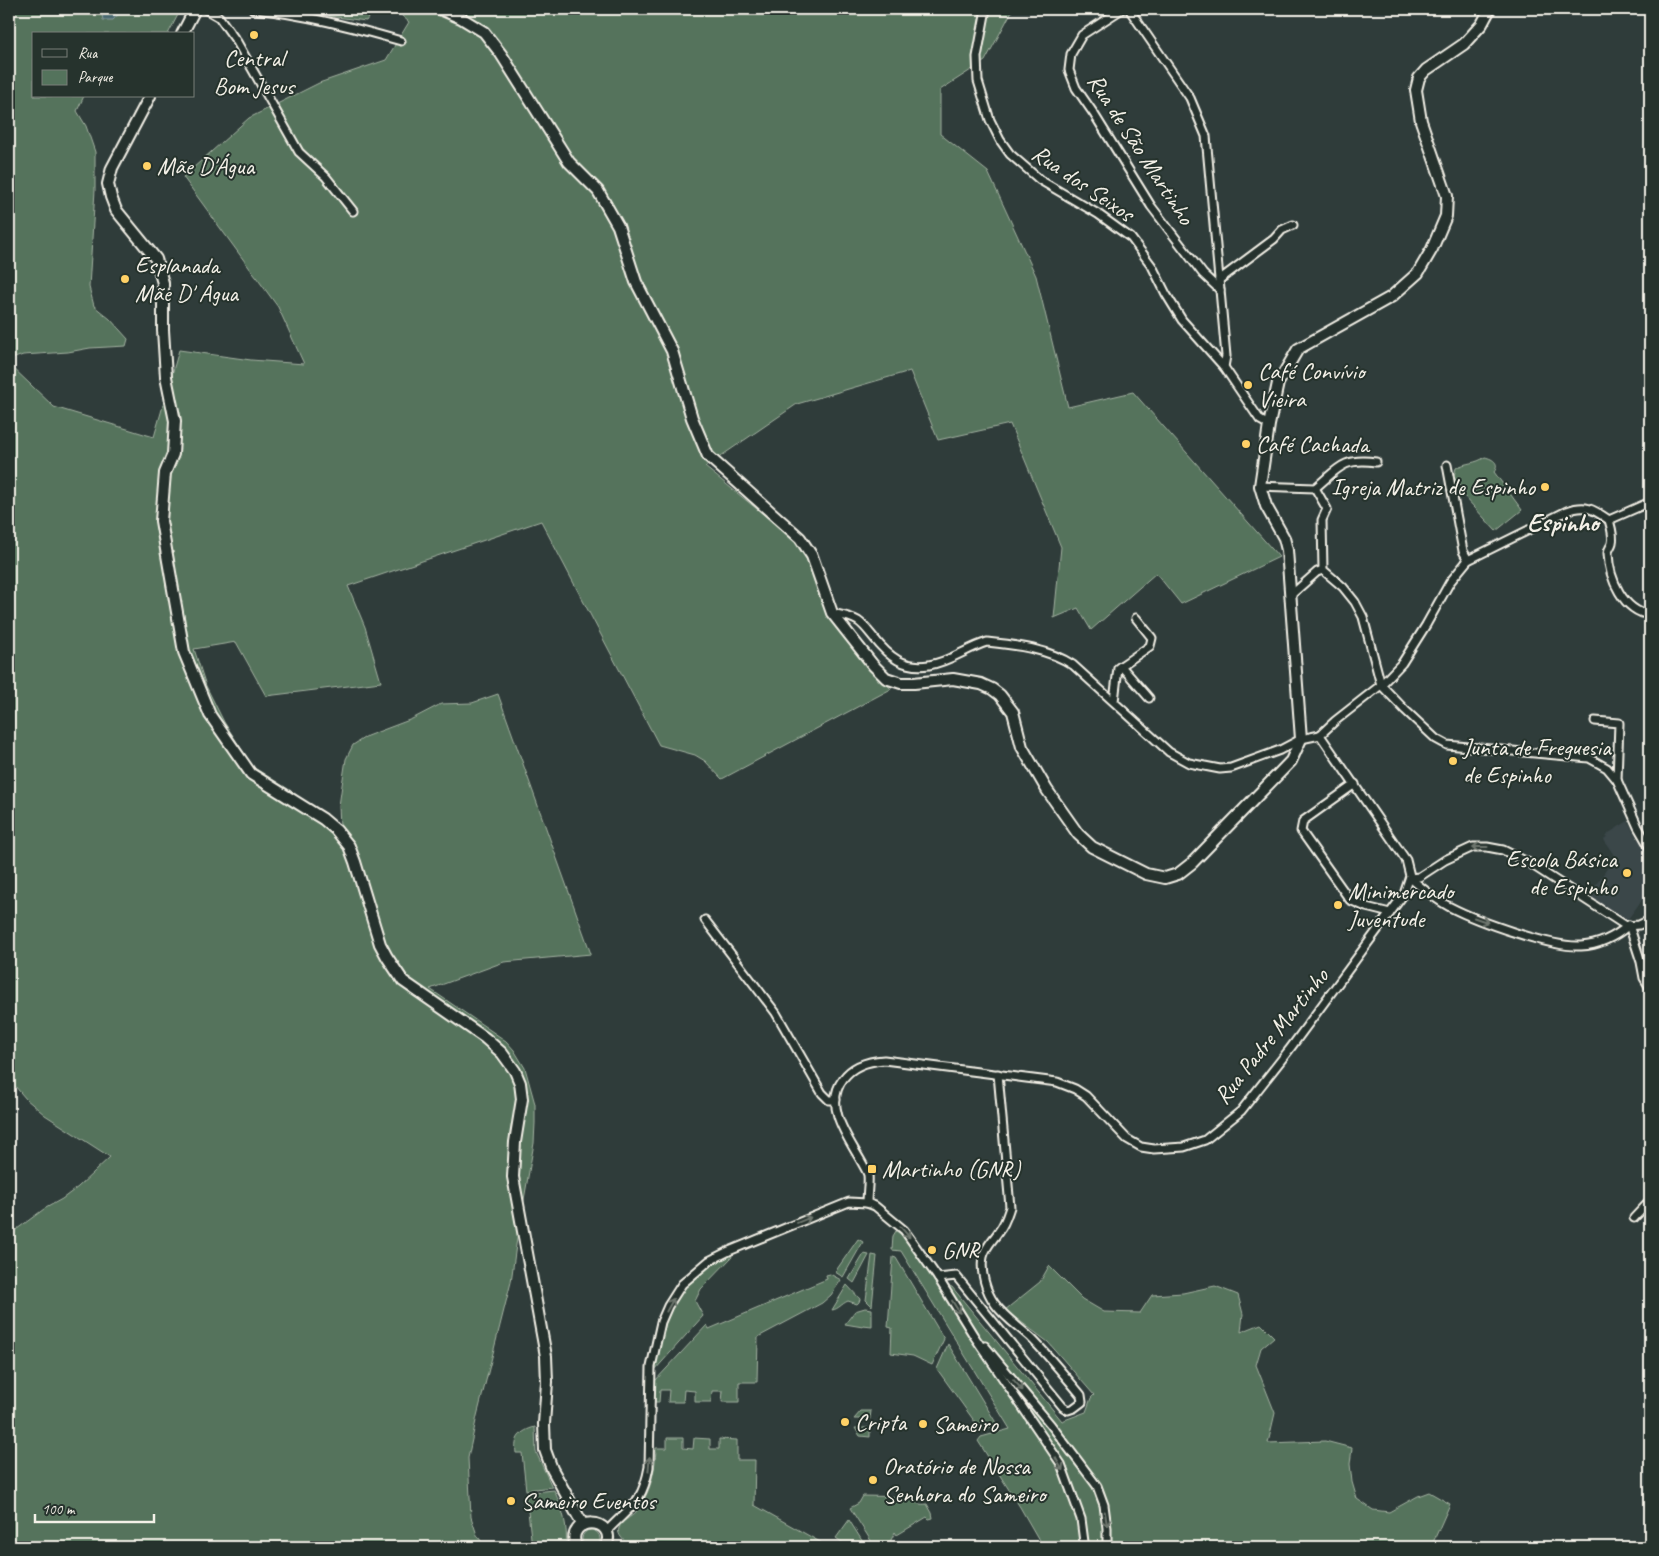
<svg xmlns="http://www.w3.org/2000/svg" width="1659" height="1556" font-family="Caveat,sans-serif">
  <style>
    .built { fill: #3a4649 }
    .green { fill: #54735c; stroke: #a4b2a2 }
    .water { fill: #496970; stroke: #8d9fa0 }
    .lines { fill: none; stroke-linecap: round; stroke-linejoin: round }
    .minor-casing { stroke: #f4f1e8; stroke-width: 11 }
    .secondary-casing { stroke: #f4f1e8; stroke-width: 14 }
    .minor { stroke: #26332d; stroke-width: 7 }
    .secondary { stroke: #26332d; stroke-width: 10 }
    .oneway { stroke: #6e766e }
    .poi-dot { fill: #ffd166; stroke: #26332d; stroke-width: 2 }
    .labels { text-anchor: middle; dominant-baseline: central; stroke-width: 4; stroke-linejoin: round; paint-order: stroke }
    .poi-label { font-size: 24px; fill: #f4f1e8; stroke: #26332d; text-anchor: start }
    .street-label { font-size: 24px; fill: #f4f1e8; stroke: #26332d }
    .quarter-label { font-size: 26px; font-weight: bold; fill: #f4f1e8; stroke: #26332d }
  </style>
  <rect width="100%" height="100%" fill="#2f3c3a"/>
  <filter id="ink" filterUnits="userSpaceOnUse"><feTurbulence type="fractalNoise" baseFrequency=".02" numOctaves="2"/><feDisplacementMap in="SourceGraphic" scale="10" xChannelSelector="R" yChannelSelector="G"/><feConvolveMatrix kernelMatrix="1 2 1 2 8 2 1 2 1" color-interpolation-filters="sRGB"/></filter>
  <g filter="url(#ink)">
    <!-- built -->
    <polygon class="built" points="1628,821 1635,835 1650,855 1650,889 1628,919 1617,916 1588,896 1615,857 1604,840 1609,833"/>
    <!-- green -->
    <g class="green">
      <polygon points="9,9 181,9 168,34 34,34 34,96 84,96 77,111 86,126 95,152 95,190 89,287 94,306 110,319 128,339 126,346 90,348 68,352 23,355 9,360"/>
      <polygon points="331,9 374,9 366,21 329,16"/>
      <polygon points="394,9 1013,9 985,61 940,90 940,134 988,172 1036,276 1068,407 1133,392 1279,557 1181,604 1156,573 1091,630 1078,608 1054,618 1061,547 1010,424 938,440 910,371 797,404 705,467 794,539 802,548 809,561 826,612 891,689 722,779 705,761 695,755 659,745 541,521 348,586 365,627 381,682 266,696 236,642 194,649 206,686 224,722 253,767 288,789 340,826 339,806 342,785 346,759 353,745 367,736 412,719 441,704 472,703 498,694 591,954 504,962 430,989 506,1041 514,1050 525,1068 535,1104 535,1123 534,1143 516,1245 511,1282 477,1416 468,1458 471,1517 477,1535 485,1547 9,1547 9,1235 44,1209 62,1199 78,1187 110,1157 45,1115 26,1099 9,1079 9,364 54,407 154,437 179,350 251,360 304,364 278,307 183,177 249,118 319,83 386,60 409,22"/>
      <path d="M 1485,457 C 1494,459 1500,464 1494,472 L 1522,510 L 1496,531 L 1464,496 L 1461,487 L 1456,482 L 1454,476 L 1456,468 C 1466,462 1476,464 1485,457 Z"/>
      <polygon points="896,1231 905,1237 935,1282 952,1287 1062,1421 1086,1412 1091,1398 1094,1395 1048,1342 1005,1310 1040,1282 1049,1266 1082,1299 1104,1312 1140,1313 1152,1295 1183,1293 1215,1286 1238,1295 1243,1314 1241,1332 1261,1324 1274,1337 1261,1348 1256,1365 1275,1413 1268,1443 1325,1441 1352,1448 1350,1464 1352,1482 1357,1499 1373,1510 1389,1512 1418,1496 1429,1492 1450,1504 1431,1547 1043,1547 1020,1507 978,1441 981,1437 1010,1429 901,1251 892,1250 893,1236"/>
      <polygon points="858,1239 863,1242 843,1277 835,1272"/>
      <path d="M 731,1254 L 732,1257 L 701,1289 L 695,1301 L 703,1316 L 654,1371 C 657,1345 668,1305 687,1285 C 700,1272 715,1263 731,1254 Z"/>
      <polygon points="864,1254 869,1255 854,1283 849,1279"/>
      <polygon points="872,1255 877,1256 872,1306 866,1300"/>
      <polygon points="893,1257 896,1258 944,1339 932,1365 913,1356 891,1353 892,1328 888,1327"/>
      <polygon points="830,1274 841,1280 831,1295 822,1303 758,1337 757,1382 739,1382 739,1402 722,1402 723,1391 712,1391 711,1402 695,1402 695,1391 684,1390 683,1402 668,1402 669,1390 660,1390 659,1402 655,1402 654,1382 707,1325 709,1329 827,1279 826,1275"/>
      <path d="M 847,1285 L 860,1299 L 859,1302 L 857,1304 L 848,1301 C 841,1304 839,1309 832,1310 Z"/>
      <polygon points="865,1308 872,1309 872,1326 863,1325 863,1327 845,1324 855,1311"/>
      <polygon points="948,1344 998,1426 980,1429 937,1369"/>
      <polygon points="861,1411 871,1411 870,1419 854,1419"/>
      <path d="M 535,1427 L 536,1452 L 552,1487 L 526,1490 L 522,1453 L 516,1453 C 514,1438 520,1431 535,1427 Z"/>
      <polygon points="855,1428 870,1428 870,1437 860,1436"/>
      <path d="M 667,1438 L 683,1438 L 683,1448 L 693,1449 L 694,1438 L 710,1439 L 710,1449 L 719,1449 L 719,1439 L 737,1440 L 737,1460 L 755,1460 L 754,1505 L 829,1547 L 630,1547 C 626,1542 616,1535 619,1528 C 621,1521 632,1517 636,1512 C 651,1492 655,1472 656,1448 L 667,1448 Z"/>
      <path d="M 554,1490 C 563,1510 568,1526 566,1547 L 532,1547 L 526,1493 Z"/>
      <path d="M 863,1496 L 912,1497 C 914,1504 921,1505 927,1504 L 932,1513 L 933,1518 L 929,1519 L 927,1517 L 897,1535 L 895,1532 L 890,1542 L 893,1547 L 875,1547 L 850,1508 L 859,1503 Z"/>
      <polygon points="849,1520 866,1547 849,1547 836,1538"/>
      <circle cx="591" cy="1539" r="9"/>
    </g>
    <!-- water -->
    <polygon class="water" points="101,9 123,9 113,20 103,20"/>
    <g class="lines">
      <!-- minor casing -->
      <g class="minor-casing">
        <g id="minor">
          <polyline points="205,9 219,17 237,42 299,152 326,177 353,211"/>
          <path d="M 253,9 C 303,14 352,27 401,41"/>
          <polyline points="986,9 977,57 978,81 990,120 1000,140 1010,154 1040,180 1098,214 1131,238 1152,266 1166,294 1182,320 1224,367 1260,420 1269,425"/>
          <polyline points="1122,9 1082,35 1071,54 1069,70 1076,88 1094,114 1151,206 1203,274 1220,290"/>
          <polyline points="1129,9 1190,98 1206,136 1226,356 1224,367"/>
          <polyline points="1219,280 1274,239 1282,230 1293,225"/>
          <polyline points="1447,465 1463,551 1468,560"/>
          <path d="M 1260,486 L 1315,488 C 1338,469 1343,457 1376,462"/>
          <polyline points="1315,488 1327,509 1322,520 1323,570 1343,587 1355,602 1363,617 1381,685 1405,710 1436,739 1447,745 1589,758 1607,768 1617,780 1638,827 1650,848"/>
          <path d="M 1609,520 C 1611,527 1614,536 1612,543 C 1611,547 1608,549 1608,553 C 1609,579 1623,611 1650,615"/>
          <polyline points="1609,520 1650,502"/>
          <polyline points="1291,595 1317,572 1323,570"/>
          <path d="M 832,613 C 841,615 850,616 858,621 C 864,625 869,632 874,638 C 889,657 904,669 929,665 C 950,662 967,648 987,642 C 1016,645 1049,649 1073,665 L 1169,752 L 1189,763 L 1220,769 L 1231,768 L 1280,750 L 1301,739 L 1320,735"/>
          <polyline points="1121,666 1149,698"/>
          <polyline points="1114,701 1118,668 1150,646 1152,638 1136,618"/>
          <polyline points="1595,721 1619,723 1617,780"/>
          <path d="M 1320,735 L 1335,721 L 1381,685 L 1402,663 L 1426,625 L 1450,582 L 1468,560 L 1567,511 C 1586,504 1593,509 1609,520"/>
          <polyline points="1355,784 1303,821 1301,831 1350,900 1366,907 1390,913"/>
          <polyline points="1410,878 1419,877 1445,860 1473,847 1487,847 1503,850 1529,863 1626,926 1639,925 1650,920"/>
          <path d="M 1410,878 C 1422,888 1436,900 1450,907 C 1477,921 1552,948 1581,946 C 1600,945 1615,937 1629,925"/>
          <polyline points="705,920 776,1013 822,1093 829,1100 836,1100"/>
          <polyline points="1629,925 1641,962 1644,978 1650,988"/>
          <path d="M 867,1203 C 867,1194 869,1183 868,1175 C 867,1171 863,1165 861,1161 C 848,1138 823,1105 843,1079 C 853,1065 868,1061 884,1060 L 1057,1082 L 1075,1089 L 1086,1096 L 1127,1139 L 1141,1147 L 1154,1149 L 1184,1147 L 1205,1140 L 1241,1111 L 1289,1050 L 1404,894 L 1410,876 L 1406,860 L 1320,735"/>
          <polyline points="1634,1218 1650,1201"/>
          <path d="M 938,1278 L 956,1276 L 1063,1407 L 1068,1410 L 1074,1408 L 1082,1402 L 1081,1395 C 1065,1376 1049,1356 1031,1338 C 1019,1327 1004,1317 995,1304 C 986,1292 980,1272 983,1257 C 985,1247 994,1239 999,1231 C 1005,1224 1007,1216 1010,1207 L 998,1074"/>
          <polyline points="985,1346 1051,1425 1097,1486 1104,1505 1107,1528 1107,1547"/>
          <path d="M 606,1532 C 630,1506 642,1505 649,1467 L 651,1367 L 661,1322 L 668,1306 L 682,1284 L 709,1261 L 729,1251 L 849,1202 L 867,1203 L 875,1206 L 904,1230 L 938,1278 L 974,1336 L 1061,1464 L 1081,1519 L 1084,1542 L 1083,1547"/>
        </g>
      </g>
      <!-- secondary casing -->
      <g class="secondary-casing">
        <g id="secondary">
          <polyline points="440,9 461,18 484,32 501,54 569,162 598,191 618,226 636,282 672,351 692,418 708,456 800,538 812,556 832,613 873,665 886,678 901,683 914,683 953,679 981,684 992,689 1000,695 1013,712 1022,747 1047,790 1078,834 1092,847 1146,874 1165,878 1178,874 1192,863 1291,761 1301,739 1287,550 1284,538 1266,506 1260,486 1269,425 1278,383 1298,349 1391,297 1418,273 1432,249 1446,216 1447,196 1421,121 1416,90 1419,78 1426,70 1464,44 1482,24 1490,9"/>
          <polyline points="182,34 195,9"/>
          <polyline points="150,96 112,168 108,184 111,197 116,210 156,259 163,283 163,330 166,377 175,421 173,454 165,473 161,521 184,652 210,715 251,774 323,819 336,830 349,846 355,862 380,944 387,957 403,981 485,1038 502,1053 515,1071 520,1083 522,1099 515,1142 513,1177 546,1356 547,1382 544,1424 545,1450 552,1469 583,1525"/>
          <path d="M 576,1547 C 564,1515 619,1516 606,1547"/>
        </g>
      </g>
      <!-- minor -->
      <use href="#minor" class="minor"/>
      <!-- secondary -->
      <use href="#secondary" class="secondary"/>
    </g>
    <!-- one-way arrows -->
    <defs><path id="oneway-shaft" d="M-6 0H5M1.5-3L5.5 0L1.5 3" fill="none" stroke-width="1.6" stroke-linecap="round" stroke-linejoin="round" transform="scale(1.25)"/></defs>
    <g class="oneway">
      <use href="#oneway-shaft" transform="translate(1480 847) rotate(180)"/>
      <use href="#oneway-shaft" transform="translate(1481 920) rotate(19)"/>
      <use href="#oneway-shaft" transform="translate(804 1220) rotate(-22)"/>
      <use href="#oneway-shaft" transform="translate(905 1232) rotate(49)"/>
      <use href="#oneway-shaft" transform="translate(670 1305) rotate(-61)"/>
      <use href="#oneway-shaft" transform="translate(956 1307) rotate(58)"/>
      <use href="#oneway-shaft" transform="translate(1018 1385) rotate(49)"/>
      <use href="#oneway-shaft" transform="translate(649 1464) rotate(-85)"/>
      <use href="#oneway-shaft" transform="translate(1059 1464) rotate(61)"/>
      <use href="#oneway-shaft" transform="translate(1106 1519) rotate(81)"/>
    </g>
  </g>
  <!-- markers -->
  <g class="poi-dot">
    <circle cx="254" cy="35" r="5"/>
    <circle cx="147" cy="166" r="5"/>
    <circle cx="125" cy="279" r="5"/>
    <circle cx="1248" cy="385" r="5"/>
    <circle cx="1246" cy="444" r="5"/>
    <circle cx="1545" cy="487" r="5"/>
    <circle cx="1453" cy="761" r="5"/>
    <circle cx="1627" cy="873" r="5"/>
    <circle cx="1338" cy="905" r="5"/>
    <rect x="867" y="1164" width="10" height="10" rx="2.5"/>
    <circle cx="932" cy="1250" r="5"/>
    <circle cx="845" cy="1422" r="5"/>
    <circle cx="923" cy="1424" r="5"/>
    <circle cx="873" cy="1480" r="5"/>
    <circle cx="511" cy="1501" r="5"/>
  </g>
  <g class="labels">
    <!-- poi labels -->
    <g class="poi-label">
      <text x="254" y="58" text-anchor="middle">Central<tspan x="254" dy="28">Bom Jesus</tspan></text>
      <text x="157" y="166">Mãe D'Água</text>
      <text x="135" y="265">Esplanada<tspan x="135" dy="28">Mãe D' Água</tspan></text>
      <text x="1258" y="371">Café Convívio<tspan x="1258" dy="28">Vieira</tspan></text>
      <text x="1256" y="444">Café Cachada</text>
      <text x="1535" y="487" text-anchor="end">Igreja Matriz de Espinho</text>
      <text x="1463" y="747">Junta de Freguesia<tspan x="1463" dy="28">de Espinho</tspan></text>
      <text x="1617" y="859" text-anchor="end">Escola Básica<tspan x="1617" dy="28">de Espinho</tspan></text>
      <text x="1348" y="891">Minimercado<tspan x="1348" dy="28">Juventude</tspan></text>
      <text x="882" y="1169">Martinho (GNR)</text>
      <text x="942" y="1250">GNR</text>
      <text x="855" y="1422">Cripta</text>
      <text x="933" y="1424">Sameiro</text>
      <text x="883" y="1466">Oratório de Nossa<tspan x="883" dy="28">Senhora do Sameiro</tspan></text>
      <text x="521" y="1501">Sameiro Eventos</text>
    </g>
    <!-- street labels -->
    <g class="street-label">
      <text transform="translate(1141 149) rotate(57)">Rua de São Martinho</text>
      <text transform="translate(1083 183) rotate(34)">Rua dos Seixos</text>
      <text transform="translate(1271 1036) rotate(-51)">Rua Padre Martinho</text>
    </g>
    <!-- quarter labels -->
    <g class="quarter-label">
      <text x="1563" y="522">Espinho</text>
    </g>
  </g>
  <!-- margin -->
  <rect width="1659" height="1556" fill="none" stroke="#26332d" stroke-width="30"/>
  <rect x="15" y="15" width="1629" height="1526" fill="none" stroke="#f4f1e8" stroke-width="2" filter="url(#ink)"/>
  <!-- legend -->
  <rect x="32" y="32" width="162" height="65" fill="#26332d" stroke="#787f78"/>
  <rect x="42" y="49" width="25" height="8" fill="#26332d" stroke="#787f78"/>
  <text x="78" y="58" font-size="15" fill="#f4f1e8">Rua</text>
  <rect x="42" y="70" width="25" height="15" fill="#54735c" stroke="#787f78"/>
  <text x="78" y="82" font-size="15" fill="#f4f1e8">Parque</text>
  <!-- scale -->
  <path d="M35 1514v8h119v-8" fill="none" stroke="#f4f1e8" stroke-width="2.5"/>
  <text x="42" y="1514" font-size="15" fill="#f4f1e8" stroke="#26332d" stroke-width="4" paint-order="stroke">100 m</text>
</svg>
